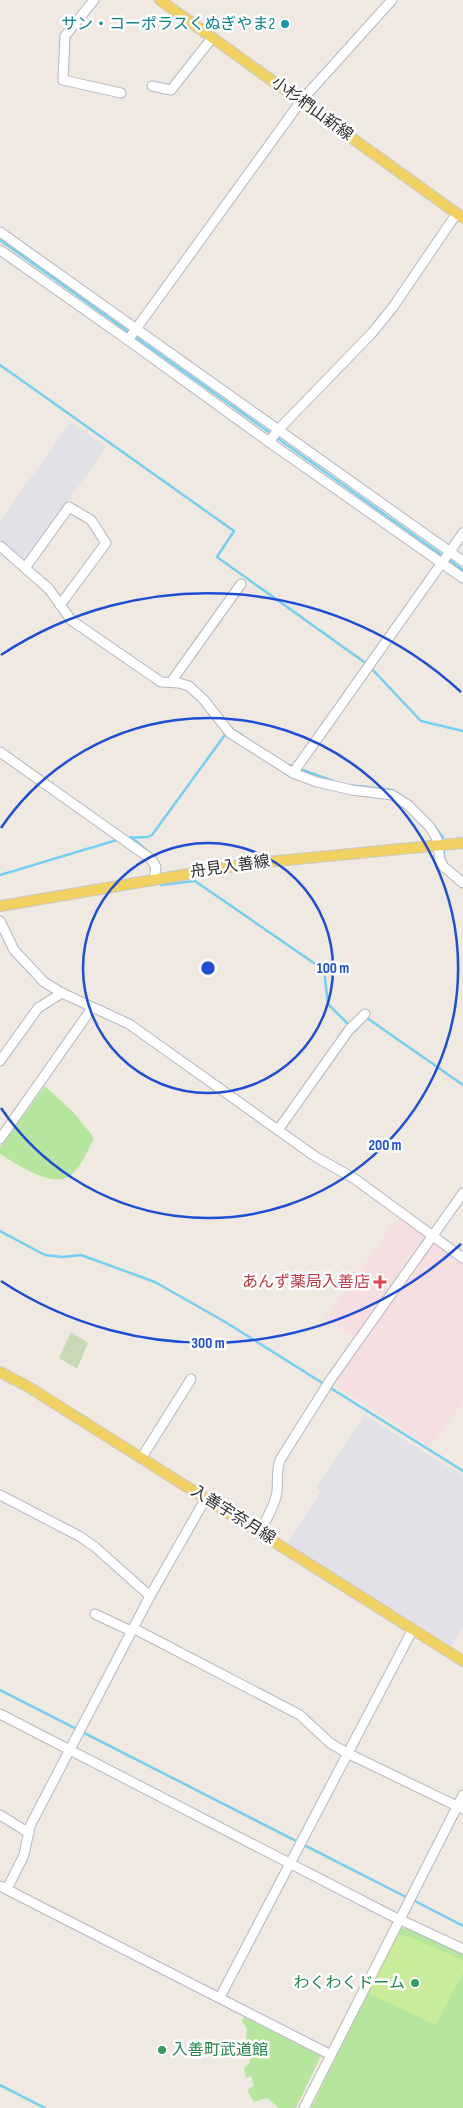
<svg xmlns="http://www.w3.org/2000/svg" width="463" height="2108" font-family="'Sofia Sans Condensed','Noto Sans JP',sans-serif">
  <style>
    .industrial { fill: #e3e1e8 }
    .medical { fill: #f5dfe0 }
    .green { fill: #b6e59e }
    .cemetery { fill: #c8d9b8 }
    .pitch { fill: #c9ec9a }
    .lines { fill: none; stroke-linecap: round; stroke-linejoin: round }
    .stream { stroke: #75cff0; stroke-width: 2.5 }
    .minor-casing { stroke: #b4b7c1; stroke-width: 11 }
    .major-casing { stroke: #c9c9c9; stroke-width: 12 }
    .minor { stroke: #fff; stroke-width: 9 }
    .major { stroke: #f2d163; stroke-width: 10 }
    .ring { fill: none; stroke: #1d4ed8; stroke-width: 2.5 }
    .culture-dot { fill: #0f9aa8; stroke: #fff; stroke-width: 2 }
    .health-dot { fill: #e0444e; stroke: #fff; stroke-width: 2 }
    .leisure-dot { fill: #2e9e5b; stroke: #fff; stroke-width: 2 }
    .labels { text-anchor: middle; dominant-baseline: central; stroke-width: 5; stroke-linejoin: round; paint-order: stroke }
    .culture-label { font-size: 16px; fill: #0d838f; stroke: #fff; text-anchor: end }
    .street-label { font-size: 16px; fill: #2e2e2e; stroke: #fff }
    .health-label { font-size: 16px; fill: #be3a42; stroke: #fff; text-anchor: end }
    .leisure-label { font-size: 16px; fill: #27864d; stroke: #fff; text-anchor: end }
    .centre { fill: #1d4ed8; stroke: #fff; stroke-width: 2.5 }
    .ring-label { font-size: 15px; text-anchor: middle; font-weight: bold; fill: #1d4ed8; stroke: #fff; stroke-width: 5; stroke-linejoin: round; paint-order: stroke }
  </style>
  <rect width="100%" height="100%" fill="#efe9e1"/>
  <!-- industrial -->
  <g class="industrial">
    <polygon points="71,422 106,447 26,561 0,539 0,521"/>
    <polygon points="364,1415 463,1476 463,1628 451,1646 287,1544 321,1492 316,1488"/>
  </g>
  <!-- medical -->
  <polygon class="medical" points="399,1217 463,1264 463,1402 430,1447 334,1384 362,1343 325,1318"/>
  <!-- green -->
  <g class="green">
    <path d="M 45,1086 L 75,1114 L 94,1138 C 88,1149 82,1166 71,1175 C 53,1190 17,1164 0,1154 L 0,1148 Z"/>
    <polygon points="404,1928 463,1952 463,2108 311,2108 398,1930"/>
    <polygon points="244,2017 321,2056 296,2108 279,2108 267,2098 254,2102 247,2090 254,2086 251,2076 246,2078 244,2068 249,2064 251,2045 246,2041 247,2029 242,2021"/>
  </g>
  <!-- cemetery -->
  <polygon class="cemetery" points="71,1332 88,1343 77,1369 59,1358"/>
  <!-- pitch -->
  <polygon class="pitch" points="397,1935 405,1935 463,1960 463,1973 436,2025 367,1993"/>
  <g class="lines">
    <!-- stream -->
    <g class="stream">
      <polyline points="0,240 130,333"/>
      <polyline points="134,336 443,556"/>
      <polyline points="0,365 234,531 217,557 367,664"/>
      <polyline points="448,559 463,570"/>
      <polyline points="371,668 421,721 463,731"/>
      <polyline points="230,728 242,735"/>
      <polyline points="289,765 333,781"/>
      <polyline points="348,785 392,790 409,801"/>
      <polyline points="434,826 443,837 443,842"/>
      <polyline points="131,837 151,854"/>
      <polyline points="125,838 148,837 152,835 227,732"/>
      <polyline points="443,848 445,862"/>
      <polyline points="0,875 120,839"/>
      <polyline points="161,882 161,885 195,881 324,970 328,1004 355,1031 363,1022"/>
      <polyline points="367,1018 463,1085"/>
      <polyline points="0,1231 45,1255 63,1257 81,1255 155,1282 227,1323 324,1384"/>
      <polyline points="329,1387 463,1471"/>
      <polyline points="0,1690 408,1898"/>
      <polyline points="413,1900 463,1926"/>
      <polyline points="0,2085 45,2108"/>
    </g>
    <!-- minor casing -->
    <g class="minor-casing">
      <g id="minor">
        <polyline points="94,0 65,36 63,80 121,93"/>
        <polyline points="152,86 171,90 212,38"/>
        <polyline points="457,213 393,307 372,333 278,430 269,442 463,578"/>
        <polyline points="0,232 463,561"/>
        <polyline points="0,250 128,340"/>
        <polyline points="269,442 128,340 301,101 392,0"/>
        <polyline points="0,546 49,589 71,620 161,682 179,683 189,686 204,700 230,733 293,773 317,782 352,790 392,795 408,805 430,827 437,839 440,860 444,867 463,883"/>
        <polyline points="25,568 69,507 91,520 106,543 60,605"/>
        <polyline points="171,682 241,584"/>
        <polyline points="0,752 151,859 156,867 154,879"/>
        <polyline points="293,773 463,533"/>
        <polyline points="0,921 14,950 44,982 62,993 129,1024 316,1157 355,1179 463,1258"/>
        <polyline points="0,1061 38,1008 62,993"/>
        <polyline points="278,1130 349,1030 365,1014"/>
        <polyline points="0,1139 92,1008"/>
        <polyline points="142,1457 191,1379"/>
        <polyline points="0,1495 79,1536 95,1547 150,1596"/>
        <path d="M 260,1532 C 266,1519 275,1506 277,1492 C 278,1480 276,1472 280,1460 L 331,1379 L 463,1193"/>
        <polyline points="95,1614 131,1631"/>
        <polyline points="133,1628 300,1715 330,1743 347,1753 463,1809"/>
        <polyline points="0,1714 390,1915 463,1949"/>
        <polyline points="0,1815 29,1833"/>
        <polyline points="0,1886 331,2055"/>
        <polyline points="7,1889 24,1855 30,1826 150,1596 206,1498"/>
        <polyline points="220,1997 413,1629"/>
        <polyline points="304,2108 463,1795"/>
      </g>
    </g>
    <!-- major casing -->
    <g class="major-casing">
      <g id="major">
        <polyline points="160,0 463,218"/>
        <polyline points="0,906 247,864 463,843"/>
        <polyline points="0,1372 27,1386 463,1661"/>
      </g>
    </g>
    <!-- minor -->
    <use href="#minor" class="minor"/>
    <!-- major -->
    <use href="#major" class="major"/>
  </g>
  <!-- distance rings -->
  <g class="ring">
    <circle cx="208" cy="968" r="125"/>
    <path d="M1 828A250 250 0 1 1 1 1108"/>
    <path d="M461 1244A375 375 0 0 1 1 1281M1 655A375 375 0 0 1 461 692"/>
  </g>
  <!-- markers -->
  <circle class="culture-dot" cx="285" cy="24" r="5"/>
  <path class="health-dot" d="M377.5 1274.5h5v5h5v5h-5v5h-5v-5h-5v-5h5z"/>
  <g class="leisure-dot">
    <circle cx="415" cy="1983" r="5"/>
    <circle cx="162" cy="2050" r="5"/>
  </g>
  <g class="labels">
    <!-- culture labels -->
    <g class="culture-label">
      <text x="275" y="24">サン・コーポラスくぬぎやま2</text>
    </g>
    <!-- street labels -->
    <g class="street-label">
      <text transform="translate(312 109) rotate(36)">小杉椚山新線</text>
      <text transform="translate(230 867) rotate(-8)">舟見入善線</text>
      <text transform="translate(233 1515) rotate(32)">入善宇奈月線</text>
    </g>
    <!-- health labels -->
    <g class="health-label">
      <text x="370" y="1282">あんず薬局入善店</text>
    </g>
    <!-- leisure labels -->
    <g class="leisure-label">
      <text x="405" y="1983">わくわくドーム</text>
      <text x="172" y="2050" text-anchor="start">入善町武道館</text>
    </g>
  </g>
  <circle cx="208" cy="968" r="8" class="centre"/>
  <g class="ring-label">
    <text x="333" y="973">100 m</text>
    <text x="385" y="1150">200 m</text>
    <text x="208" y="1348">300 m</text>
  </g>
</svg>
